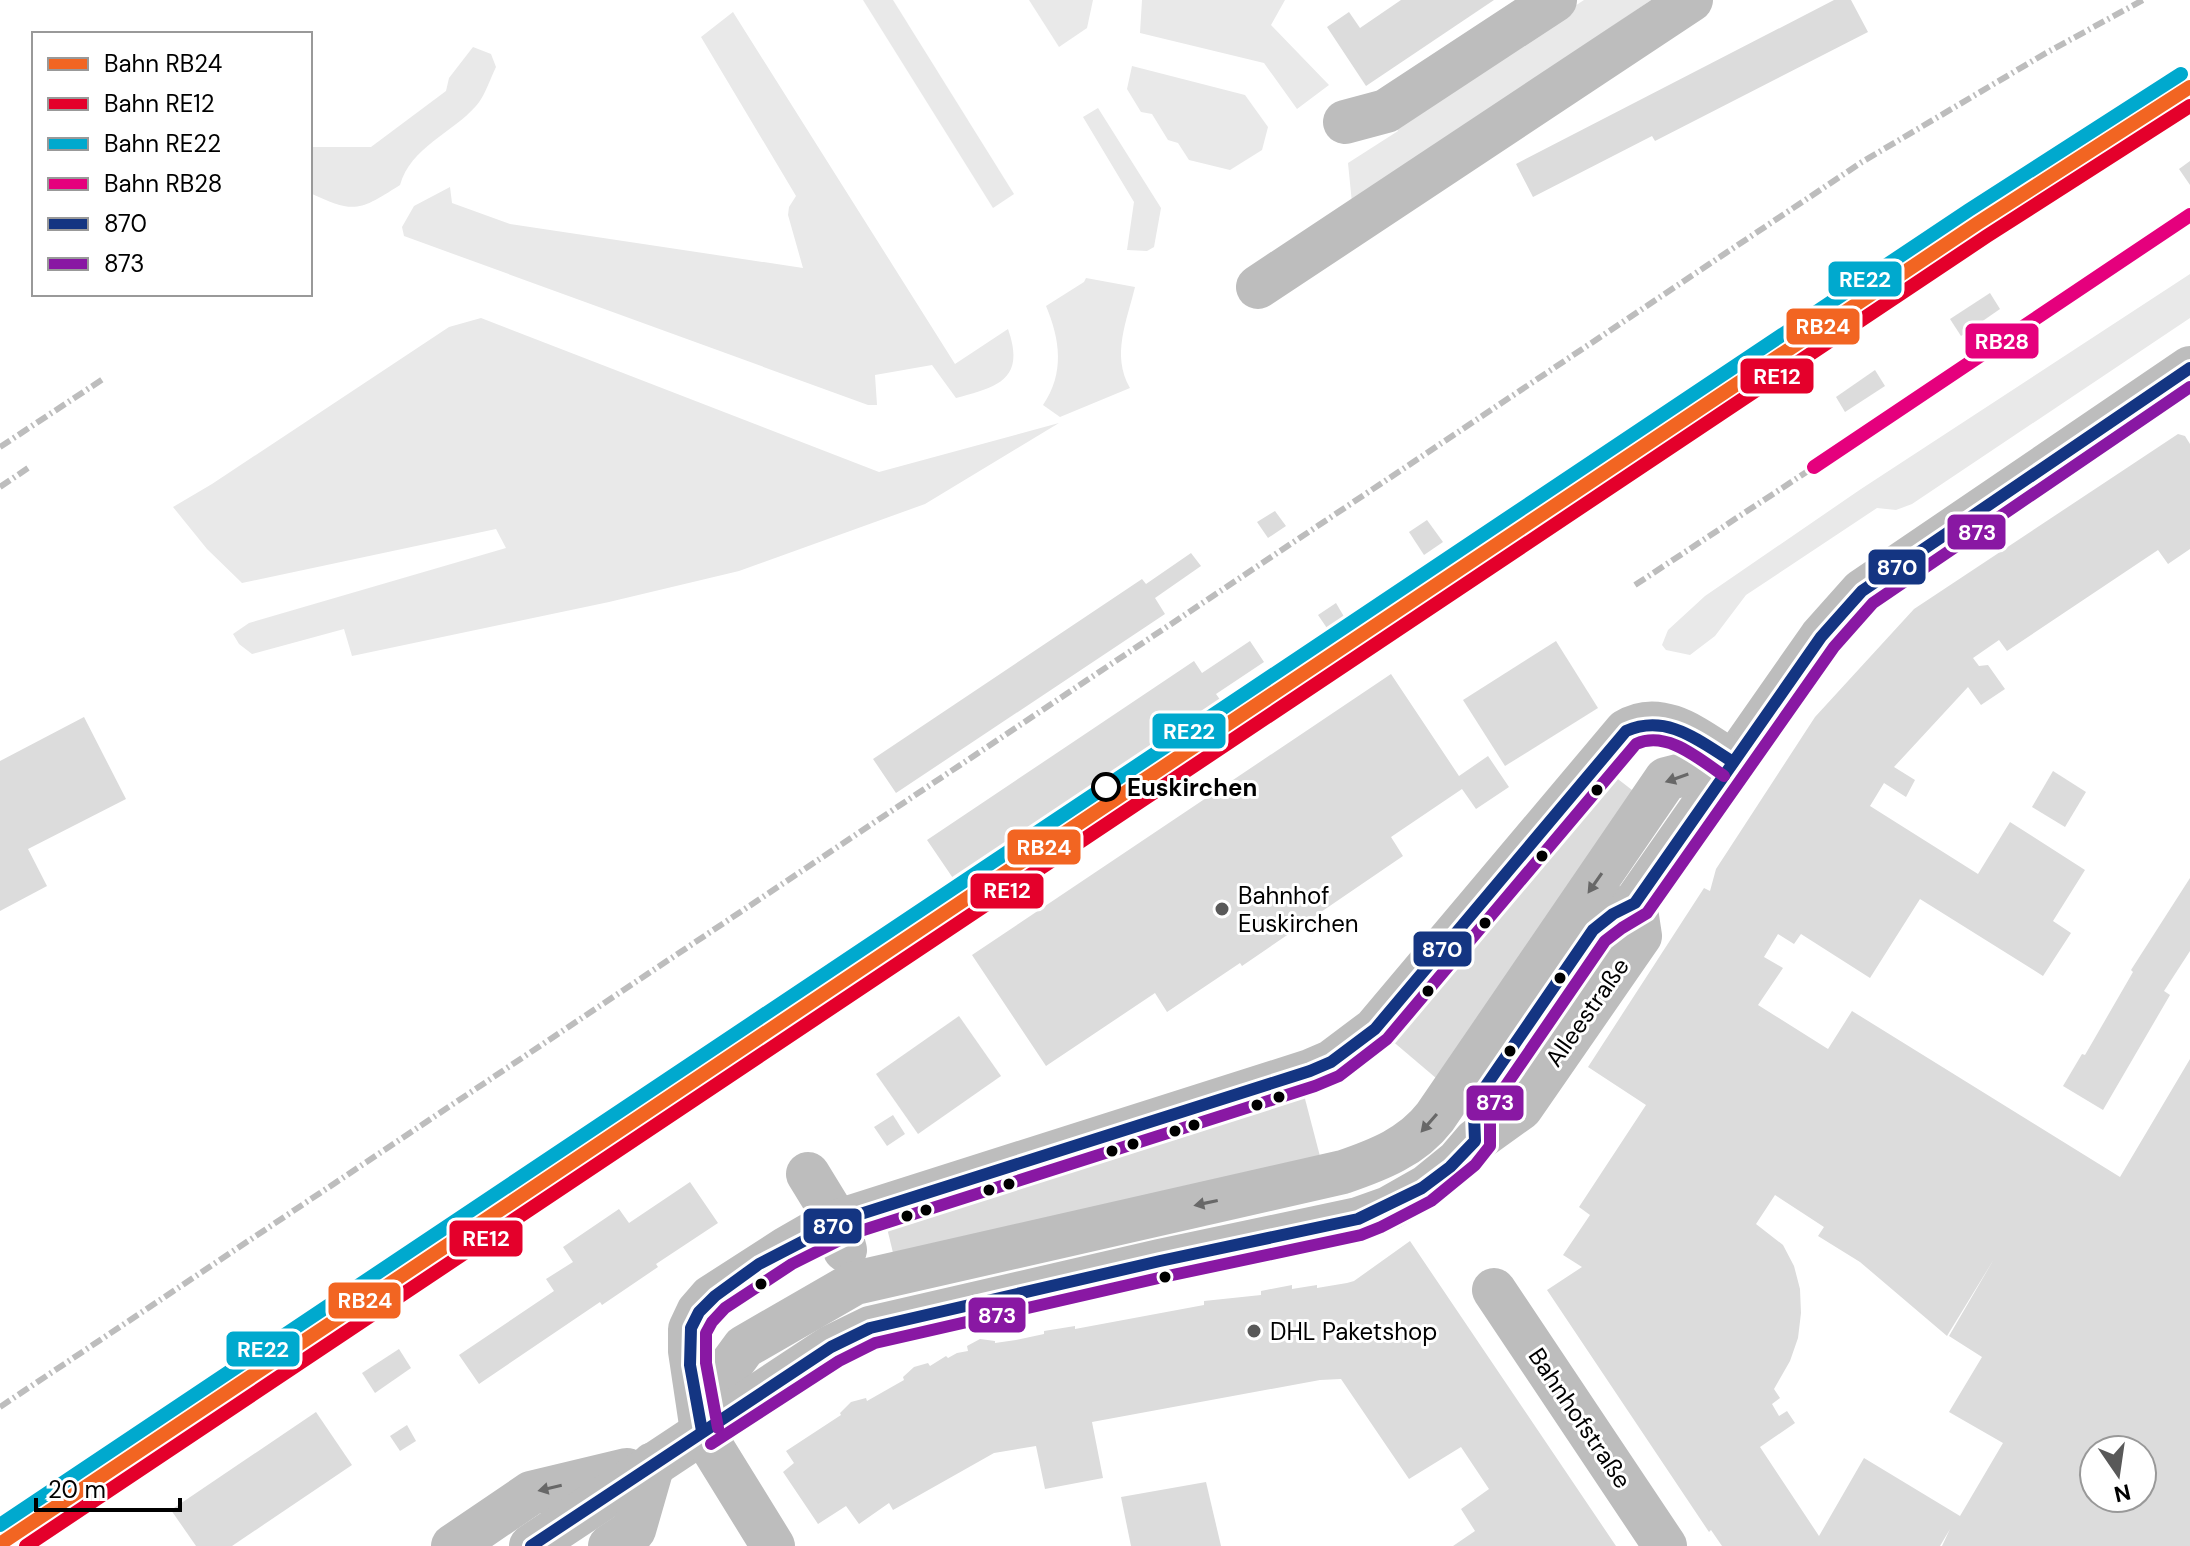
<svg xmlns="http://www.w3.org/2000/svg" width="2190" height="1546" font-family="'DM Sans',sans-serif">
  <style>
    .green { fill: #e9e9e9 }
    .building { fill: #dcdcdc; fill-rule: evenodd }
    .lines { fill: none; stroke-linecap: round; stroke-linejoin: round }
    .minor { stroke: #bdbdbd; stroke-width: 44 }
    .rail { stroke: #bdbdbd; stroke-width: 6; stroke-dasharray: 12 4 2 4; stroke-linecap: butt }
    .bus-1-casing { stroke: #fff; stroke-width: 18 }
    .bus-2-casing { stroke: #fff; stroke-width: 18 }
    .bus-1 { stroke: #143582; stroke-width: 12 }
    .bus-2 { stroke: #8918a3; stroke-width: 12 }
    .rail-1-casing { stroke: #fff; stroke-width: 20 }
    .rail-2-casing { stroke: #fff; stroke-width: 20 }
    .rail-3-casing { stroke: #fff; stroke-width: 20 }
    .rail-4-casing { stroke: #fff; stroke-width: 20 }
    .rail-1 { stroke: #f26522; stroke-width: 14 }
    .rail-2 { stroke: #e4002b; stroke-width: 14 }
    .rail-3 { stroke: #00a9ce; stroke-width: 14 }
    .rail-4 { stroke: #e5007d; stroke-width: 14 }
    .oneway { fill: #686868 }
    .stop-dot { fill: #fff; stroke: #000; stroke-width: 4 }
    .bus-dot { fill: #000; stroke: #fff; stroke-width: 3 }
    .poi-dot { fill: #595959; stroke: #fff; stroke-width: 3 }
    .labels { text-anchor: middle; dominant-baseline: central; stroke-width: 6; stroke-linejoin: round; paint-order: stroke }
    .stop-label { font-size: 24px; font-weight: bold; fill: #000; stroke: #fff; text-anchor: start }
    .poi-label { font-size: 24px; fill: #000; stroke: #fff; text-anchor: start }
    .street-label { font-size: 24px; fill: #000; stroke: #fff }
    .line-badge { stroke: #fff; stroke-width: 3 }
    .badge-label { font-size: 22px; text-anchor: middle; font-weight: bold; fill: #fff }
  </style>
  <rect width="100%" height="100%" fill="#fff"/>
  <!-- green -->
  <g class="green">
    <polygon points="863,0 893,0 1014,194 993,208"/>
    <polygon points="1029,0 1093,0 1087,28 1059,47"/>
    <polygon points="1142,0 1285,0 1271,25 1329,85 1297,109 1264,63 1140,33"/>
    <polygon points="1584,0 1651,0 1352,203 1348,163 1398,131 1394,125"/>
    <path d="M 733,12 L 955,364 L 1008,329 C 1026,380 997,387 956,398 L 932,365 L 875,375 L 877,405 L 868,405 L 404,236 L 402,227 L 414,206 L 450,187 L 452,203 L 510,224 L 803,268 L 788,215 L 789,207 L 796,196 L 701,37 Z"/>
    <path d="M 473,47 L 491,54 L 496,67 C 490,79 485,96 476,106 C 451,134 411,147 400,185 C 359,211 355,214 310,193 L 310,147 L 371,147 L 446,91 L 449,78 Z"/>
    <polygon points="1132,66 1245,95 1268,127 1262,150 1230,170 1189,160 1178,143 1168,140 1152,114 1141,112 1127,89"/>
    <polygon points="1098,108 1161,208 1154,247 1147,251 1127,250 1134,202 1083,117"/>
    <polygon points="2190,274 2190,318 1912,504 1896,510 1877,508 1746,595 1715,636 1690,655 1666,650 1662,645 1668,630 1705,596 1861,489"/>
    <path d="M 1086,278 L 1135,287 C 1127,321 1111,355 1130,388 L 1060,417 L 1043,405 C 1065,373 1060,339 1046,306 L 1084,282 Z"/>
    <polygon points="481,318 879,472 1059,423 925,504 739,571 609,602 352,656 344,629 252,654 239,644 233,634 249,623 506,548 496,529 242,583 207,549 173,507 212,484 449,327"/>
  </g>
  <!-- building -->
  <g class="building">
    <polygon points="1401,0 1494,0 1366,86 1327,27 1349,12 1360,28"/>
    <polygon points="1834,0 1851,0 1868,32 1655,141 1652,136 1533,197 1516,164"/>
    <polygon points="2190,161 2190,185 2179,169"/>
    <polygon points="1990,293 2000,309 1961,336 1950,319"/>
    <polygon points="1875,370 1885,386 1845,412 1836,397"/>
    <path d="M 2178,434 L 2185,436 L 2190,444 L 2190,549 L 2168,564 L 2158,550 L 2007,651 L 1999,640 L 1973,658 L 1979,666 L 1988,665 L 2005,689 L 1981,705 L 1968,687 L 1894,767 L 1915,780 L 1906,797 L 1884,783 L 1870,806 L 1978,874 L 2010,822 L 2085,870 L 2053,921 L 2071,933 L 2043,976 L 1920,899 L 1870,978 L 1801,934 L 1794,944 L 1778,934 L 1764,957 L 1783,968 L 1758,1005 L 1828,1049 L 1852,1011 L 2120,1177 L 2190,1059 L 2190,1546 L 1942,1546 L 1950,1529 L 1940,1546 L 1722,1546 L 1711,1530 L 1709,1532 L 1547,1290 L 1582,1267 L 1563,1255 L 1590,1215 L 1579,1207 L 1646,1105 L 1588,1067 L 1704,888 L 1710,891 L 1716,869 L 1815,717 L 1914,609 ZM 1775,1195 L 1824,1227 L 1818,1236 L 1860,1262 L 1947,1336 L 1994,1259 L 1949,1336 L 1982,1357 L 1949,1412 L 2003,1443 L 1960,1516 L 1864,1458 L 1819,1536 L 1760,1447 L 1795,1423 L 1787,1411 L 1779,1416 L 1772,1404 L 1780,1398 L 1774,1389 L 1790,1361 L 1798,1338 L 1801,1313 L 1800,1289 L 1794,1266 L 1783,1245 L 1756,1224 ZM 2094,1450 L 2142,1450 L 2142,1498 L 2094,1498 Z"/>
    <polygon points="1275,511 1286,526 1268,538 1257,522"/>
    <polygon points="1427,520 1443,542 1424,555 1409,532"/>
    <polygon points="1191,553 1201,566 1155,598 1165,614 896,793 873,759 1142,579 1146,584"/>
    <polygon points="1336,603 1346,620 1329,631 1318,615"/>
    <polygon points="1250,641 1264,662 1216,694 1226,708 959,887 927,840 1194,661 1202,673"/>
    <polygon points="1556,641 1598,708 1505,766 1463,700"/>
    <polygon points="1391,674 1459,776 1488,756 1509,787 1476,809 1462,789 1391,837 1403,856 1242,966 1240,963 1167,1012 1155,993 1046,1066 972,955"/>
    <polygon points="84,717 126,799 28,849 47,886 0,911 0,761"/>
    <polygon points="2053,771 2086,792 2065,827 2032,807"/>
    <polygon points="1614,776 1641,797 1443,1084 1390,1039"/>
    <polygon points="2190,878 2190,951 2164,991 2170,995 2103,1110 2063,1086 2082,1054 2085,1055 2133,972 2131,970"/>
    <polygon points="959,1016 1001,1076 918,1134 876,1074"/>
    <polygon points="1304,1095 1322,1164 895,1261 887,1228"/>
    <polygon points="893,1115 905,1134 887,1146 874,1127"/>
    <polygon points="690,1182 718,1223 656,1264 658,1267 602,1305 600,1302 479,1384 459,1355 554,1291 546,1279 573,1262 563,1247 619,1209 629,1223"/>
    <polygon points="1410,1241 1616,1546 1453,1546 1475,1531 1461,1509 1489,1489 1461,1447 1409,1479 1341,1379 1320,1380 1092,1422 1103,1478 1045,1489 1036,1446 994,1453 893,1510 889,1503 859,1524 846,1506 818,1524 783,1472 794,1463 786,1451 841,1415 840,1413 851,1402 866,1398 867,1401 904,1380 903,1377 914,1367 928,1363 930,1366 946,1356 948,1358 957,1353 968,1351 967,1346 980,1339 995,1341 995,1343 1016,1340 1044,1334 1044,1331 1075,1326 1075,1329 1204,1305 1204,1301 1261,1295 1261,1291 1292,1285 1292,1289 1317,1285 1317,1288 1347,1283 1354,1281"/>
    <polygon points="399,1349 411,1368 375,1393 362,1373"/>
    <polygon points="316,1412 352,1465 232,1546 196,1546 171,1510"/>
    <polygon points="407,1425 416,1441 400,1451 390,1436"/>
    <polygon points="1206,1482 1221,1546 1131,1546 1121,1497"/>
  </g>
  <g class="lines">
    <!-- minor -->
    <g class="minor">
      <polyline points="1345,122 1386,111 1555,0"/>
      <polyline points="1258,287 1691,0"/>
      <polyline points="1611,915 1635,903 1821,637 1862,591 2190,368"/>
      <polyline points="808,1174 838,1223 845,1250"/>
      <polyline points="1494,1290 1665,1546"/>
      <path d="M 703,1429 L 722,1377 L 744,1347 L 855,1283 L 1343,1172 C 1378,1160 1412,1147 1435,1117 L 1666,779 L 1733,762"/>
      <polyline points="453,1546 531,1493 627,1470"/>
      <polyline points="531,1546 831,1347 870,1328 1160,1261 1358,1219 1389,1208 1426,1187 1458,1161 1475,1141 1521,1108 1640,936 1635,903"/>
      <polyline points="610,1546 634,1530 653,1464"/>
      <path d="M 773,1546 L 702,1431 L 690,1351 L 690,1329 L 698,1312 L 711,1297 L 787,1248 L 820,1229 L 848,1218 L 1310,1071 L 1331,1062 L 1375,1029 L 1626,731 C 1663,708 1701,743 1733,762"/>
    </g>
    <!-- rail -->
    <g class="rail">
      <polyline points="0,447 103,379"/>
      <polyline points="0,487 28,468"/>
      <polyline points="1635,585 1814,467"/>
      <polyline points="0,1407 1862,162 2046,53 2143,0"/>
    </g>
    <!-- bus-1 casing -->
    <g class="bus-1-casing">
      <g id="bus-1">
        <path d="M 702,1431 L 690,1365 L 691,1328 L 699,1312 L 715,1296 L 759,1264 L 848,1218 L 1310,1071 L 1331,1062 L 1375,1029 L 1626,731 C 1667,713 1699,741 1733,762"/>
        <polyline points="531,1546 831,1347 870,1328 1160,1261 1358,1219 1422,1188 1450,1167 1475,1141 1474,1115 1481,1093 1593,930 1613,914 1635,903 1821,637 1862,591 2190,368"/>
      </g>
    </g>
    <!-- bus-2 casing -->
    <g class="bus-2-casing">
      <g id="bus-2">
        <path d="M 718,1428 L 706,1363 L 706,1333 L 712,1322 L 725,1308 L 792,1264 L 854,1233 L 1315,1086 L 1339,1076 L 1387,1039 L 1636,744 C 1667,730 1699,759 1724,776"/>
        <polyline points="711,1444 839,1361 875,1343 1163,1277 1361,1235 1381,1227 1431,1201 1475,1165 1490,1146 1490,1117 1496,1100 1605,941 1622,928 1647,913 1834,647 1873,603 2190,387"/>
      </g>
    </g>
    <!-- bus-1 -->
    <use href="#bus-1" class="bus-1"/>
    <!-- bus-2 -->
    <use href="#bus-2" class="bus-2"/>
    <!-- rail-1 casing -->
    <g class="rail-1-casing">
      <polyline id="rail-1" points="0,1544 1978,223 2190,87"/>
    </g>
    <!-- rail-2 casing -->
    <g class="rail-2-casing">
      <polyline id="rail-2" points="26,1546 1987,236 2190,106"/>
    </g>
    <!-- rail-3 casing -->
    <g class="rail-3-casing">
      <polyline id="rail-3" points="0,1525 1969,210 2181,74"/>
    </g>
    <!-- rail-4 casing -->
    <g class="rail-4-casing">
      <polyline id="rail-4" points="1814,467 2190,215"/>
    </g>
    <!-- rail-1 -->
    <use href="#rail-1" class="rail-1"/>
    <!-- rail-2 -->
    <use href="#rail-2" class="rail-2"/>
    <!-- rail-3 -->
    <use href="#rail-3" class="rail-3"/>
    <!-- rail-4 -->
    <use href="#rail-4" class="rail-4"/>
  </g>
  <!-- one-way arrows -->
  <defs><path id="oneway-solid" d="M-6-.8H1V-3.2L6.5 0L1 3.2V.8H-6Z" transform="scale(2)"/></defs>
  <g class="oneway">
    <use href="#oneway-solid" transform="translate(1677 778) rotate(161)"/>
    <use href="#oneway-solid" transform="translate(1595 883) rotate(125)"/>
    <use href="#oneway-solid" transform="translate(1429 1123) rotate(131)"/>
    <use href="#oneway-solid" transform="translate(1206 1203) rotate(168)"/>
    <use href="#oneway-solid" transform="translate(550 1488) rotate(167)"/>
  </g>
  <!-- markers -->
  <circle class="stop-dot" cx="1106" cy="787" r="13"/>
  <g class="bus-dot">
    <circle cx="1597" cy="790" r="7"/>
    <circle cx="1542" cy="856" r="7"/>
    <circle cx="1485" cy="923" r="7"/>
    <circle cx="1560" cy="978" r="7"/>
    <circle cx="1428" cy="991" r="7"/>
    <circle cx="1510" cy="1051" r="7"/>
    <circle cx="1279" cy="1097" r="7"/>
    <circle cx="1257" cy="1105" r="7"/>
    <circle cx="1194" cy="1125" r="7"/>
    <circle cx="1175" cy="1131" r="7"/>
    <circle cx="1133" cy="1144" r="7"/>
    <circle cx="1112" cy="1151" r="7"/>
    <circle cx="1009" cy="1184" r="7"/>
    <circle cx="989" cy="1190" r="7"/>
    <circle cx="926" cy="1210" r="7"/>
    <circle cx="907" cy="1216" r="7"/>
    <circle cx="1165" cy="1277" r="7"/>
    <circle cx="761" cy="1284" r="7"/>
  </g>
  <g class="poi-dot">
    <circle cx="1222" cy="909" r="8"/>
    <circle cx="1254" cy="1331" r="8"/>
  </g>
  <g class="labels">
    <!-- stop labels -->
    <g class="stop-label">
      <text x="1127" y="787">Euskirchen</text>
    </g>
    <!-- poi labels -->
    <g class="poi-label">
      <text x="1238" y="895">Bahnhof<tspan x="1238" dy="28">Euskirchen</tspan></text>
      <text x="1270" y="1331">DHL Paketshop</text>
    </g>
    <!-- street labels -->
    <g class="street-label">
      <text transform="translate(1587 1012) rotate(-55)">Alleestraße</text>
      <text transform="translate(1580 1418) rotate(56)">Bahnhofstraße</text>
    </g>
  </g>
  <g class="line-badge">
    <rect x="1827" y="260" width="76" height="38" rx="8" fill="#00a9ce"/>
    <rect x="1785" y="307" width="76" height="39" rx="8" fill="#f26522"/>
    <rect x="1964" y="322" width="76" height="38" rx="8" fill="#e5007d"/>
    <rect x="1739" y="357" width="76" height="38" rx="8" fill="#e4002b"/>
    <rect x="1946" y="513" width="61" height="38" rx="8" fill="#8918a3"/>
    <rect x="1867" y="548" width="60" height="38" rx="8" fill="#143582"/>
    <rect x="1151" y="712" width="76" height="38" rx="8" fill="#00a9ce"/>
    <rect x="1006" y="828" width="76" height="38" rx="8" fill="#f26522"/>
    <rect x="969" y="872" width="76" height="38" rx="8" fill="#e4002b"/>
    <rect x="1412" y="930" width="61" height="38" rx="8" fill="#143582"/>
    <rect x="1465" y="1084" width="60" height="38" rx="8" fill="#8918a3"/>
    <rect x="802" y="1207" width="61" height="38" rx="8" fill="#143582"/>
    <rect x="448" y="1219" width="76" height="39" rx="8" fill="#e4002b"/>
    <rect x="327" y="1281" width="75" height="39" rx="8" fill="#f26522"/>
    <rect x="967" y="1296" width="60" height="38" rx="8" fill="#8918a3"/>
    <rect x="225" y="1330" width="76" height="38" rx="8" fill="#00a9ce"/>
  </g>
  <g class="badge-label">
    <text x="1865" y="287">RE22</text>
    <text x="1823" y="334">RB24</text>
    <text x="2002" y="349">RB28</text>
    <text x="1777" y="384">RE12</text>
    <text x="1977" y="540">873</text>
    <text x="1897" y="575">870</text>
    <text x="1189" y="739">RE22</text>
    <text x="1044" y="855">RB24</text>
    <text x="1007" y="898">RE12</text>
    <text x="1442" y="957">870</text>
    <text x="1495" y="1110">873</text>
    <text x="833" y="1234">870</text>
    <text x="486" y="1246">RE12</text>
    <text x="365" y="1308">RB24</text>
    <text x="997" y="1323">873</text>
    <text x="263" y="1357">RE22</text>
  </g>
  <!-- legend -->
  <rect x="32" y="32" width="280" height="264" fill="#ffffff" stroke="#999999" stroke-width="2"/>
  <rect x="48" y="58" width="40" height="12" fill="#f26522" stroke="#999999" stroke-width="2"/>
  <text x="104" y="72" font-size="24" fill="#000000">Bahn RB24</text>
  <rect x="48" y="98" width="40" height="12" fill="#e4002b" stroke="#999999" stroke-width="2"/>
  <text x="104" y="112" font-size="24" fill="#000000">Bahn RE12</text>
  <rect x="48" y="138" width="40" height="12" fill="#00a9ce" stroke="#999999" stroke-width="2"/>
  <text x="104" y="152" font-size="24" fill="#000000">Bahn RE22</text>
  <rect x="48" y="178" width="40" height="12" fill="#e5007d" stroke="#999999" stroke-width="2"/>
  <text x="104" y="192" font-size="24" fill="#000000">Bahn RB28</text>
  <rect x="48" y="218" width="40" height="12" fill="#143582" stroke="#999999" stroke-width="2"/>
  <text x="104" y="232" font-size="24" fill="#000000">870</text>
  <rect x="48" y="258" width="40" height="12" fill="#8918a3" stroke="#999999" stroke-width="2"/>
  <text x="104" y="272" font-size="24" fill="#000000">873</text>
  <!-- north arrow -->
  <g transform="translate(2118 1474) rotate(167)"><circle r="38" fill="#ffffff" stroke="#999999" stroke-width="2"/>
  <path d="M0-6L14 30L0 20L-14 30Z" fill="#595959"/>
  <text y="-12" font-size="22" font-weight="bold" text-anchor="middle" fill="#000000">N</text>
  </g>
  <!-- scale -->
  <path d="M36 1498v12h144v-12" fill="none" stroke="#000000" stroke-width="4"/>
  <text x="48" y="1498" font-size="24" fill="#000000" stroke="#ffffff" stroke-width="6" paint-order="stroke">20 m</text>
</svg>
